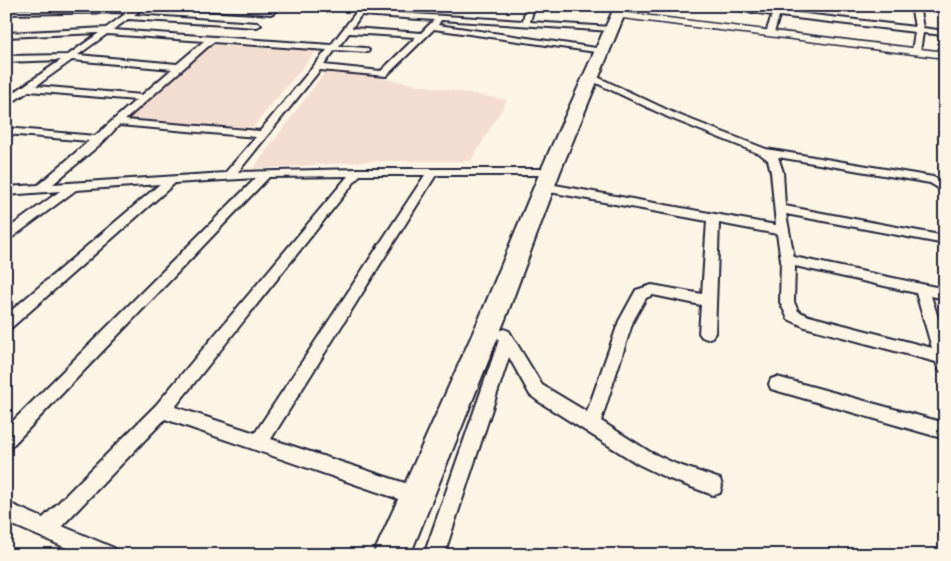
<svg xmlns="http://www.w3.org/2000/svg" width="951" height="561" font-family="Mali,sans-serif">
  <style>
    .built { fill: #f3ddd0 }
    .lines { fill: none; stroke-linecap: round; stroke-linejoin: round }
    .street-casing { stroke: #22223b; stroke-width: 4 }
    .secondary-casing { stroke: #22223b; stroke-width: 3 }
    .highway-casing { stroke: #22223b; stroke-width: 4 }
    .street { fill: #fcf5e5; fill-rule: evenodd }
    .secondary { fill: #fcf5e5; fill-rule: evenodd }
    .highway { fill: #fcf5e5; fill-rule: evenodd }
  </style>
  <rect width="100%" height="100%" fill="#fcf5e5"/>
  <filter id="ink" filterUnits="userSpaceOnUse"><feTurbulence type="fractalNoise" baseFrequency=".02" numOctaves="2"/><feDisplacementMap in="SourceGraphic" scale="10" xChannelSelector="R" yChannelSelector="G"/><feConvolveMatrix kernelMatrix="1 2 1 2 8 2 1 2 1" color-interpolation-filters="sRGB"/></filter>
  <g filter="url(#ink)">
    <!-- built -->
    <g class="built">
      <polygon points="211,45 316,51 252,128 128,119"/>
      <polygon points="327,69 507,100 471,161 375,161 253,169"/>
    </g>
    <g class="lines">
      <!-- street casing -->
      <g class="street-casing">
        <g id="street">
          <path d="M 137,6 L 145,6 L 134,15 L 257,23 L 261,25 L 257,27 L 128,19 L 113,30 L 331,45 L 361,6 L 367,6 L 365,11 L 523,21 L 526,6 L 534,6 L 530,22 L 612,27 L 616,29 L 612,31 L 441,20 L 438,25 L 603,49 L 607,51 L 603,53 L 434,29 L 386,76 L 320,70 L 238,172 L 357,169 L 550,169 L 556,172 L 550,175 L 436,175 L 271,439 L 423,489 L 425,496 L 423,503 L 416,505 L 165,419 L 62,526 L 114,548 L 117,555 L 83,555 L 6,522 L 6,502 L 43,518 L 156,405 L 348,176 L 269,177 L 12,446 L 6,448 L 6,428 L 256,178 L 175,183 L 11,328 L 6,330 L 6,315 L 160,184 L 76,190 L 10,239 L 6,240 L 6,230 L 60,191 L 6,195 L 6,187 L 38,185 L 89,141 L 6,134 L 6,128 L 95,136 L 136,100 L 29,91 L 6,106 L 6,98 L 61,60 L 6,62 L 6,56 L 68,55 L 99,33 L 6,37 L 6,33 L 106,28 L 128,12 L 6,14 L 6,10 L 135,8 ZM 361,15 L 434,20 L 421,33 L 352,28 ZM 349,33 L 416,37 L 381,71 L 324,65 L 335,50 L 368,52 L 369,50 L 365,48 L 339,46 ZM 107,34 L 204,41 L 177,64 L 78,55 ZM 213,42 L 327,50 L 260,131 L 125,120 ZM 72,60 L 172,69 L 142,95 L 36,86 ZM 119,125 L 256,137 L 225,173 L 53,184 L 104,141 ZM 360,175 L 425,175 L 255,433 L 175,407 Z"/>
          <polygon points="172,6 213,6 271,10 275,12 271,14 175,8"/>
          <polygon points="603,6 625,6 626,7 622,9"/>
          <polygon points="712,6 735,6 773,11 774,6 781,6 780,11 915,27 911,6 919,6 923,28 945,31 945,35 923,33 920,51 916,53 912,51 915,32 779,16 774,33 770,35 766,33 772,15"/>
          <path d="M 591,74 L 676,114 L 766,149 L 933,177 L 945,183 L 945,192 L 930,183 L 778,157 L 783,172 L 785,206 L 945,236 L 945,244 L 786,214 L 794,257 L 945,289 L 945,299 L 931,296 L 945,339 L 945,372 L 939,370 L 936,362 L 805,327 L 788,319 L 780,302 L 781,260 L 777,234 L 719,223 L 715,333 L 712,337 L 707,339 L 702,337 L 699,333 L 701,305 L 653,295 L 646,298 L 633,321 L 601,421 L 650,452 L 676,464 L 720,479 L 722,486 L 720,493 L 713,495 L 667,478 L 638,464 L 538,401 L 530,395 L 509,357 L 444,555 L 424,555 L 499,340 L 496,335 L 499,331 L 504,329 L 509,331 L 542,385 L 587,412 L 619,321 L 636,290 L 652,285 L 702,294 L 707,221 L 544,191 L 540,189 L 538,187 L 540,185 L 544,183 L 776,225 L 771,172 L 768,160 L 760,154 L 670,118 L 588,79 L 588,75 ZM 795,266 L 916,293 L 932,348 L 809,316 L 798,311 L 794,302 Z"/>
          <polygon points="777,377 945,423 945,439 771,389 769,384 771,379"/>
        </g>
      </g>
      <!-- secondary casing -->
      <g class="secondary-casing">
        <polygon id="secondary" points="618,12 945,52 945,58 614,17 613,15"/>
      </g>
      <!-- highway casing -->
      <g class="highway-casing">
        <polygon id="highway" points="615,6 628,6 560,172 506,317 410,555 373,555 480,317 540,172"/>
      </g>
      <!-- street -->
      <use href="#street" class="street"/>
      <!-- secondary -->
      <use href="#secondary" class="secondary"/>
      <!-- highway -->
      <use href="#highway" class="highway"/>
    </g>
  </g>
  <!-- margin -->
  <rect width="951" height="561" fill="none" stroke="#fcf5e5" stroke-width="25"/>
  <rect x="12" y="12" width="926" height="536" fill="none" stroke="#22223b" stroke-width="2" filter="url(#ink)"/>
</svg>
